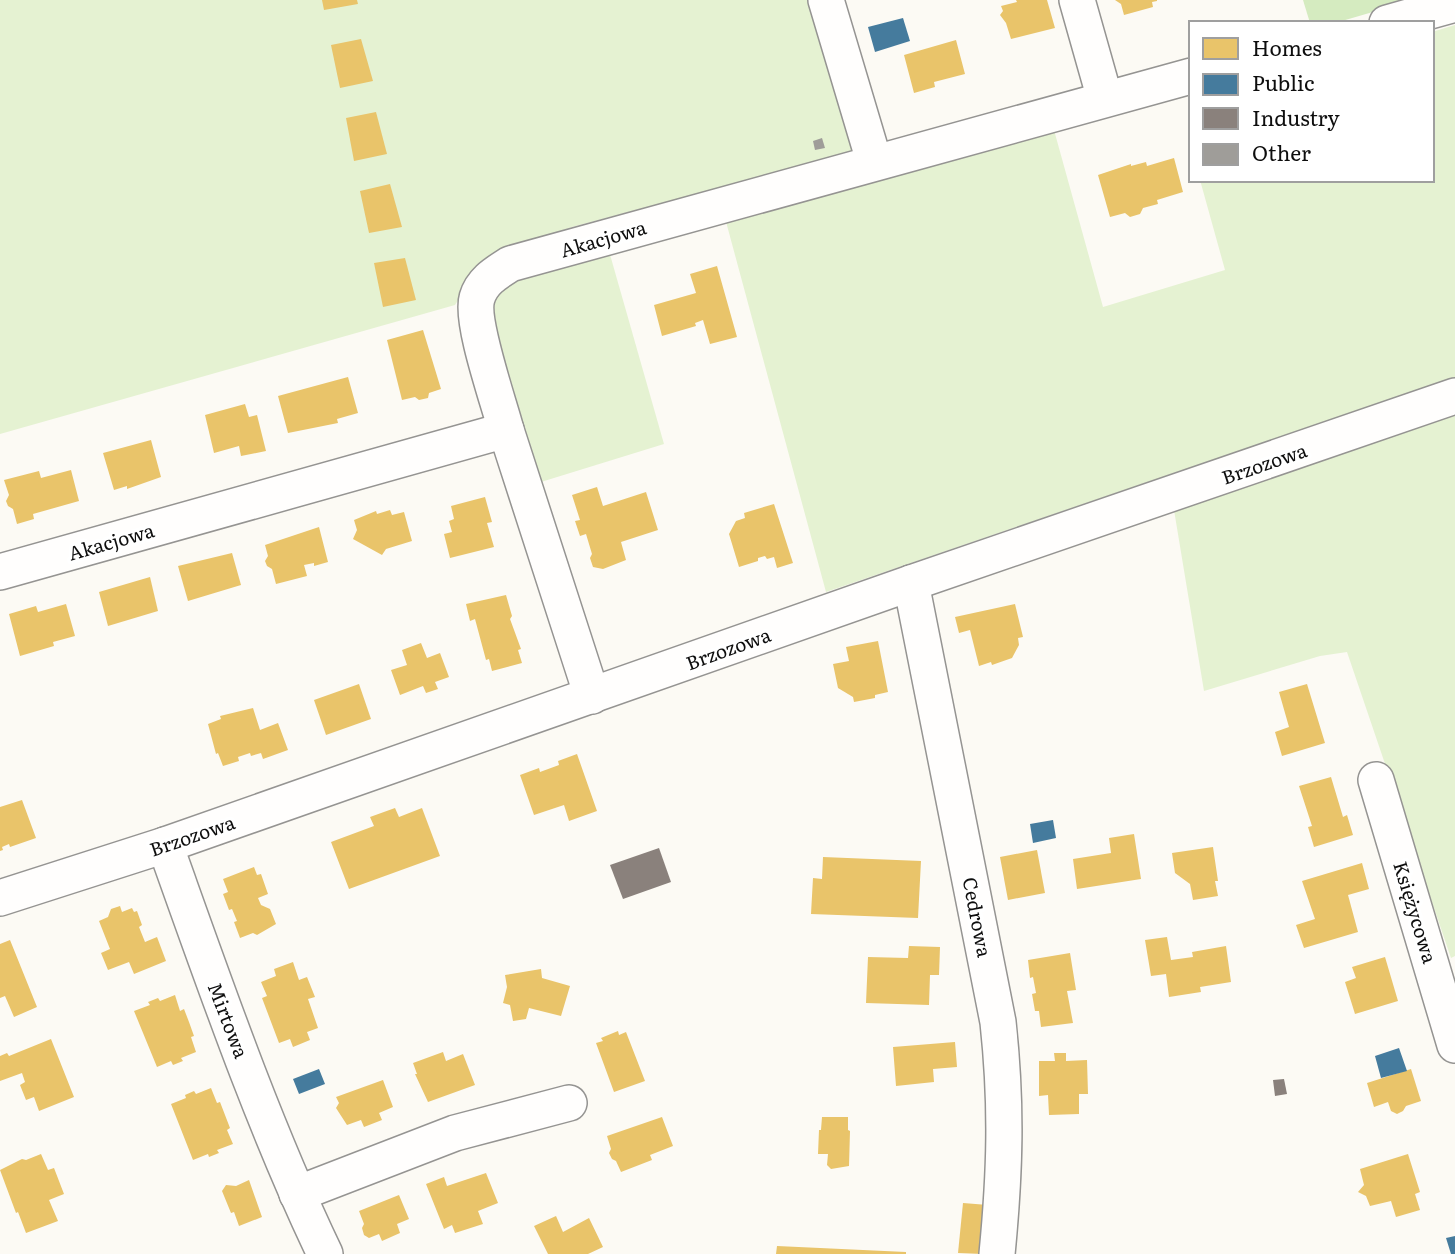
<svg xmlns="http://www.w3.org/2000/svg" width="1455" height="1254" font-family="Literata,serif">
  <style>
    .green { fill: #e5f2d2 }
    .forest { fill: #d5ebc0 }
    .homes { fill: #e9c46a }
    .public { fill: #457b9d }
    .industry { fill: #8a817c }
    .building { fill: #9f9d99 }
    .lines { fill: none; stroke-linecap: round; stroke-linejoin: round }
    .minor-casing { stroke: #959492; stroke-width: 38 }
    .minor { stroke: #fffefd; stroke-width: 35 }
    .labels { text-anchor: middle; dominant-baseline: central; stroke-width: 7; stroke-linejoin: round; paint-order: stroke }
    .street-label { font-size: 19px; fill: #0e0e0e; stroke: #fff }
  </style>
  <rect width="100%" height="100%" fill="#fcfaf4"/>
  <!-- green -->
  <g class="green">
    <polygon points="0,0 810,0 855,152 572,227 485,258 455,305 0,434"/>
    <polygon points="1455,25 1455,377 826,592 725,218 1054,130 1103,307 1225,270 1200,180 1432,180 1432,32"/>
    <polygon points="609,251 664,444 541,482 485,315 499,285"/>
    <polygon points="1455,415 1455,956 1451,958 1347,652 1320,656 1204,691 1174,510"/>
  </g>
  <!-- forest -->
  <polygon class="forest" points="1303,0 1414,0 1335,23 1310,23"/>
  <!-- homes -->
  <g class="homes">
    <polygon points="322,0 357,0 358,4 324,10"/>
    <polygon points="1016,0 1047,0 1055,28 1011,39 1006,23 1000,15 1003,11 1001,6 1017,2"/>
    <polygon points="1115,0 1157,0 1157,1 1152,2 1153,7 1124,15 1121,4"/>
    <polygon points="361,39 373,81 340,88 331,45"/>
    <polygon points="956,40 965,74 934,82 935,87 914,93 904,55"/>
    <polygon points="376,112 387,154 354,161 346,118"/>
    <polygon points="1174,158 1183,192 1157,200 1158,204 1143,208 1140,214 1130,217 1125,213 1110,217 1098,175 1131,164 1131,166 1146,162 1147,166"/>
    <polygon points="390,184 402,227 369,233 360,191"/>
    <polygon points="405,258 416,300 383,307 374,263"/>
    <polygon points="717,266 737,337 710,344 703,320 695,323 696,326 662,336 654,305 696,293 690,274"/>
    <polygon points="423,330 441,389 429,393 428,398 419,400 415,397 402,400 387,340"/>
    <polygon points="348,377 358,413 337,419 338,423 288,433 278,396"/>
    <polygon points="245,404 249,417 257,415 266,451 241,456 239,446 214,453 205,415"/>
    <polygon points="151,440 161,477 127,489 127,486 114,490 103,453"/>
    <polygon points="71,470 79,501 33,514 34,519 17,524 13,509 8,506 6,501 9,495 4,480 39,471 41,478"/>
    <polygon points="597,487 603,506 646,492 658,530 621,542 626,560 603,569 593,567 590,558 592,554 586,534 580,536 575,521 580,520 572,495"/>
    <polygon points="485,497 492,522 487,523 494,547 450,558 444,534 452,532 449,521 454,519 451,506"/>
    <polygon points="774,504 793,563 777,568 774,557 767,559 765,556 758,558 758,561 739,567 729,534 736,521 745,518 744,513"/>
    <polygon points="390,510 392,515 404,512 412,541 386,549 382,555 353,539 357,530 354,520 376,511 377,514"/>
    <polygon points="319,527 328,562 314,566 314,563 304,565 307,576 276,584 272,569 267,566 265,561 268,556 265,545"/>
    <polygon points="232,553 241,585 188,601 178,566"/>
    <polygon points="150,577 158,611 108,626 99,592"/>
    <polygon points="506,595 512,616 510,619 521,649 518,650 522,663 492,671 489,659 486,660 475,619 470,621 466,604"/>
    <polygon points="66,604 75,636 53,642 54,646 20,656 9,614 36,606 38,612"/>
    <polygon points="1015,604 1023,637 1018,638 1019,645 1012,658 992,665 991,662 979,666 970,630 959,633 955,617"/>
    <polygon points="878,641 888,692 875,695 875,698 854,702 853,697 838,688 833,664 849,661 846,647"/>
    <polygon points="421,643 427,658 440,653 449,677 435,682 438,689 426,693 423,686 400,695 391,670 407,665 402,650"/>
    <polygon points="359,684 371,719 326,735 314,700"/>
    <polygon points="1307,684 1325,743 1282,756 1275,732 1289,727 1279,692"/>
    <polygon points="253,708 260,730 278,723 288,750 263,759 261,753 251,756 250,753 238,757 239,761 223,766 218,753 216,754 208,724 221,719 220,716"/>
    <polygon points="577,754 597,811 569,821 564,805 534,815 520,775 539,768 540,772 559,765 558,761"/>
    <polygon points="1331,777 1343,817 1347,815 1353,835 1314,847 1308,827 1312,826 1299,786"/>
    <polygon points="22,800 36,838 10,847 9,844 2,847 3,850 0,851 0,807"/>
    <polygon points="395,808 399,817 422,808 440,856 349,889 331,842 374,826 370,817"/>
    <polygon points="1134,834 1141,879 1077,889 1073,859 1111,853 1109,838"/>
    <polygon points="1213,847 1218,881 1215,881 1218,896 1193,900 1190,884 1175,873 1172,853"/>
    <polygon points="1037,850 1045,893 1008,900 1000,857"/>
    <polygon points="823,857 921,861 918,918 811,914 813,878 822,879"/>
    <polygon points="1362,863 1369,889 1348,895 1358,932 1304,948 1296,925 1315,919 1302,881"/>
    <polygon points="254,867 257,875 261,874 268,894 258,898 261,905 270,909 276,924 257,935 253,933 240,938 234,922 237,921 232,909 229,910 223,894 228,892 223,879"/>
    <polygon points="120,906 122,912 132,908 134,912 137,911 142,925 139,927 145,942 157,937 166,961 134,974 129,962 108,970 101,953 110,949 99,921 108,917 111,909"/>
    <polygon points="1167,937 1171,960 1193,957 1192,952 1226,946 1231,982 1200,987 1201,992 1169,997 1166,974 1151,976 1145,940"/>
    <polygon points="10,940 37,1007 14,1017 5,996 0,998 0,944"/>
    <polygon points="909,946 940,947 939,975 930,975 929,1005 866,1003 868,957 908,958"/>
    <polygon points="1070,953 1076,990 1067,991 1073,1023 1041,1027 1039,1011 1035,1011 1032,994 1036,993 1033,977 1030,978 1028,960"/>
    <polygon points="1385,957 1398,1001 1355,1014 1345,982 1356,978 1352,967"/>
    <polygon points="293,962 299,980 307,977 315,997 308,999 318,1028 307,1032 310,1040 293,1047 290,1039 279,1043 262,998 267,996 261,982 276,976 274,969"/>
    <polygon points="541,969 542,978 570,986 561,1016 529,1008 526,1019 513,1021 510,1005 503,1003 507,987 505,975"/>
    <polygon points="175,995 180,1011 184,1009 189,1022 194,1036 191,1037 196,1052 181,1058 183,1061 173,1065 171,1061 157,1067 134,1011 150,1005 148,1002 158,998 160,1001"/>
    <polygon points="618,1031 619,1035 626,1032 645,1081 614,1092 596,1043 603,1041 601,1038"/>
    <polygon points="51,1039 74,1097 39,1111 34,1097 26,1100 20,1085 25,1082 22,1073 0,1081 0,1056 7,1053 9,1056"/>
    <polygon points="955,1042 957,1067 933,1069 934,1082 896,1086 893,1047"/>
    <polygon points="443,1052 446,1061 463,1054 475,1085 428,1102 415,1074 417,1074 413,1063"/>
    <polygon points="1054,1053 1066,1053 1066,1061 1087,1060 1088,1094 1079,1094 1079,1114 1049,1115 1048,1095 1039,1096 1039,1061 1055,1061"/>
    <polygon points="1411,1069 1421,1101 1406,1106 1403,1111 1397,1114 1391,1111 1388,1102 1374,1107 1367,1083"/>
    <polygon points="383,1080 393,1107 379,1113 382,1120 364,1127 361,1120 347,1125 336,1108 339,1103 336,1097"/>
    <polygon points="211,1088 217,1103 220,1102 230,1128 227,1130 233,1144 217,1150 219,1153 209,1157 208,1154 193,1160 171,1104 186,1098 185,1095 194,1091 196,1094"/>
    <polygon points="662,1117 673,1146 650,1155 652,1160 621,1172 616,1161 612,1159 609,1153 611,1149 607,1136"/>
    <polygon points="822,1117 848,1117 848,1130 850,1131 849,1166 831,1169 827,1165 828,1154 818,1154 819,1130 821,1130"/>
    <polygon points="41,1154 48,1170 54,1168 64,1194 49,1200 58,1221 26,1233 18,1212 16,1213 0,1170 22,1159 26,1160"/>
    <polygon points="1408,1154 1420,1192 1415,1194 1420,1210 1396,1217 1391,1201 1370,1206 1366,1196 1358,1192 1364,1185 1360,1169"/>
    <polygon points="486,1173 498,1203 478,1211 483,1224 455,1233 452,1225 444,1229 426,1184 444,1177 447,1186"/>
    <polygon points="249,1180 262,1217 239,1226 234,1212 231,1213 222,1191 226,1185 236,1186"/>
    <polygon points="399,1195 409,1219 397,1224 400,1233 382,1241 379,1234 369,1238 364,1235 362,1228 364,1224 359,1211"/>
    <polygon points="963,1203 988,1205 983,1254 958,1253"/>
    <polygon points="556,1216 563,1232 589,1218 603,1247 588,1254 548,1254 534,1226"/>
    <polygon points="777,1246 906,1252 906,1254 776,1254"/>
  </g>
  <!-- public -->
  <g class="public">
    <polygon points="903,18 910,41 875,52 868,27"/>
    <polygon points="1053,820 1056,838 1033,843 1030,824"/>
    <polygon points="1399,1048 1407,1071 1381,1078 1375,1056"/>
    <polygon points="319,1069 325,1084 299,1094 293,1079"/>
    <polygon points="1455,1236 1455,1254 1451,1254 1446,1238"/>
  </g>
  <!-- industry -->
  <g class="industry">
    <polygon points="659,848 671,882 623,899 610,865"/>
    <polygon points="1284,1079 1287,1094 1275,1096 1273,1080"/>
  </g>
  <!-- building -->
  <polygon class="building" points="822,138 825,148 815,150 813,141"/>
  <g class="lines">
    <!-- minor casing -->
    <g class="minor-casing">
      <g id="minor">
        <polyline points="826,0 874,161"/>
        <polyline points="1077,0 1105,99"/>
        <polyline points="1387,23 1455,4"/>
        <path d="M 506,430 C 499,403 470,321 477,298 C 482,281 496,273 510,264 L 1191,76"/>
        <polyline points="0,572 506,430 592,696"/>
        <path d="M 911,583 L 998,1022 C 1007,1105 1005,1172 997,1254"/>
        <polyline points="1376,780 1455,1045"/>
        <path d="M 165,845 C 214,982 262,1122 325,1254"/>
        <polyline points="0,898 165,845 911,583 1455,396"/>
        <polyline points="297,1194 455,1133 569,1103"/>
      </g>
    </g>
    <!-- minor -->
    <use href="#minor" class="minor"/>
  </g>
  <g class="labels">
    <!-- street labels -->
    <g class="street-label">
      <text transform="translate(603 238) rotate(-16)">Akacjowa</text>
      <text transform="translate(1264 463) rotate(-19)">Brzozowa</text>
      <text transform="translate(111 541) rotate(-16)">Akacjowa</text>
      <text transform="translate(728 648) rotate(-20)">Brzozowa</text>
      <text transform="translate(192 835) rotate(-19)">Brzozowa</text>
      <text transform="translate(1416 912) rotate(73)">Księżycowa</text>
      <text transform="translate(978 917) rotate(79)">Cedrowa</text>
      <text transform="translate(229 1020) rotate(69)">Mirtowa</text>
    </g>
  </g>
  <!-- legend -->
  <rect x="1189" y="21" width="245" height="161" fill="#ffffff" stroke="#9f9f9f" stroke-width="2"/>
  <rect x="1203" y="38" width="35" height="21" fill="#e9c46a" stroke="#9f9f9f" stroke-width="2"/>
  <text x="1252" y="56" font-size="21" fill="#0e0e0e">Homes</text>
  <rect x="1203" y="74" width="35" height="21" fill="#457b9d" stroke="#9f9f9f" stroke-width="2"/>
  <text x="1252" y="91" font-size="21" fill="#0e0e0e">Public</text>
  <rect x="1203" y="108" width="35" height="21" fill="#8a817c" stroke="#9f9f9f" stroke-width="2"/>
  <text x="1252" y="126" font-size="21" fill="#0e0e0e">Industry</text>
  <rect x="1203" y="144" width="35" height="21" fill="#9f9d99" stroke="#9f9f9f" stroke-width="2"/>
  <text x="1252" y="161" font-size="21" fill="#0e0e0e">Other</text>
</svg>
